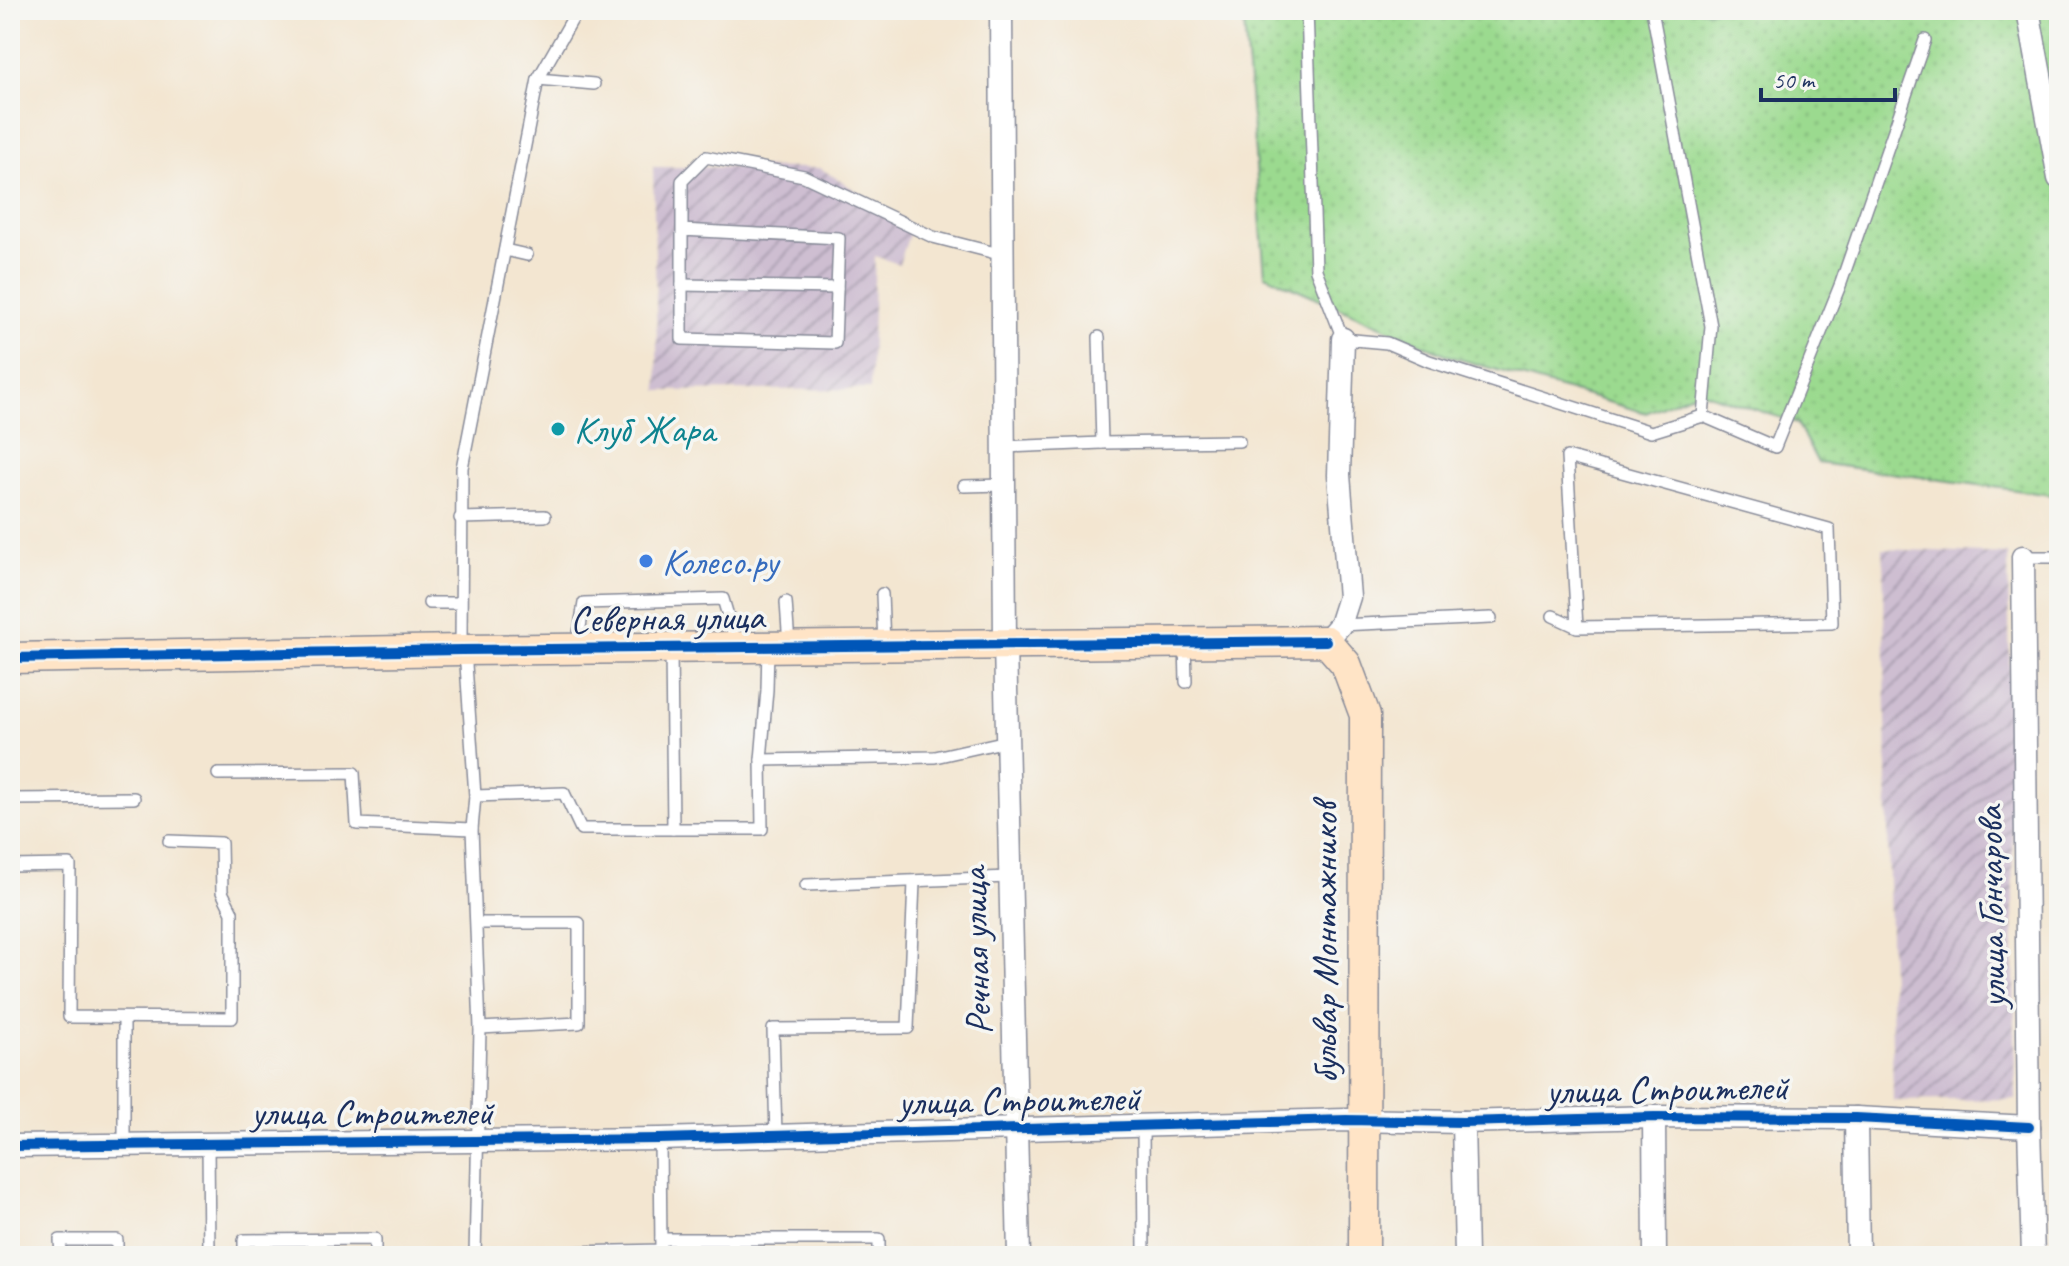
<svg xmlns="http://www.w3.org/2000/svg" width="2069" height="1266" font-family="Caveat,sans-serif">
  <style>
    .industrial { fill: url(#industrial-furrows) }
    .grass { fill: url(#grass-dots); stroke: #5b8476; stroke-width: 2 }
    .lines { fill: none; stroke-linecap: round; stroke-linejoin: round }
    .lane-casing { stroke: #878a98; stroke-width: 14 }
    .street-casing { stroke: #878a98; stroke-width: 25 }
    .secondary-casing { stroke: #878a98; stroke-width: 33 }
    .lane { stroke: #fff; stroke-width: 11 }
    .street { stroke: #fff; stroke-width: 22 }
    .secondary { stroke: #ffe4c6; stroke-width: 30 }
    .cycleway-casing { stroke: #f6f6f2; stroke-width: 15 }
    .cycleway { stroke: #0057b8; stroke-width: 10 }
    .culture-dot { fill: #0f9aa8; stroke: #f6f6f2; stroke-width: 3 }
    .shop-dot { fill: #3f7fe0; stroke: #f6f6f2; stroke-width: 3 }
    .labels { text-anchor: middle; dominant-baseline: central; stroke-width: 7; stroke-linejoin: round; paint-order: stroke }
    .culture-label { font-size: 38px; fill: #0d838f; stroke: #f6f6f2; text-anchor: start }
    .shop-label { font-size: 38px; fill: #366cbe; stroke: #f6f6f2; text-anchor: start }
    .street-label { font-size: 38px; fill: #1b2f5e; stroke: #f6f6f2 }
  </style>
  <defs>
    <pattern id="industrial-furrows" width="10" height="10" patternUnits="userSpaceOnUse" patternTransform="scale(2)"><rect width="10" height="10" fill="#cebed1"/><path d="M-1 1l2-2M0 10L10 0M9 11l2-2" fill="none" stroke="#a69bad"/></pattern>
    <pattern id="grass-dots" width="8" height="8" patternUnits="userSpaceOnUse" patternTransform="scale(2)"><rect width="8" height="8" fill="#9bda8f"/><path d="M2 2h.1M6 6h.1" fill="none" stroke="#85bb7e" stroke-width="1.8" stroke-linecap="round"/></pattern>
  </defs>
  <rect width="100%" height="100%" fill="#f6f6f2"/>
  <filter id="ink" filterUnits="userSpaceOnUse"><feTurbulence type="fractalNoise" baseFrequency=".0125" numOctaves="2"/><feDisplacementMap in="SourceGraphic" scale="16" xChannelSelector="R" yChannelSelector="G"/><feConvolveMatrix kernelMatrix="1 2 1 2 8 2 1 2 1" color-interpolation-filters="sRGB"/></filter>
  <filter id="wash" filterUnits="userSpaceOnUse"><feTurbulence type="fractalNoise" baseFrequency=".006" numOctaves="4" result="noise"/><feDisplacementMap in="SourceGraphic" scale="32" xChannelSelector="R" yChannelSelector="G"/><feGaussianBlur stdDeviation="1.8" result="paint"/><feColorMatrix in="noise" values="0 0 0 0 0 0 0 0 0 0 0 0 0 0 0 0 0 1.4 0 .05"/><feComposite in="paint" operator="in"/></filter>
  <g filter="url(#wash)">
    <rect width="100%" height="100%" fill="#f3e6d1"/>
    <!-- industrial -->
    <g class="industrial">
      <polygon points="653,167 820,168 912,226 899,264 875,256 870,389 658,391"/>
      <polygon points="1883,549 2008,554 2016,1099 1893,1101"/>
    </g>
    <!-- grass -->
    <polygon class="grass" points="1243,10 2059,10 2059,496 1818,463 1797,423 1699,391 1646,413 1452,357 1265,275"/>
  </g>
  <g filter="url(#ink)">
    <g class="lines">
      <!-- lane casing -->
      <g class="lane-casing">
        <g id="lane">
          <polyline points="1307,10 1316,270 1343,339 1387,343 1429,361 1651,432 1703,416 1711,326 1652,10"/>
          <polyline points="538,79 594,84"/>
          <polyline points="682,230 839,238 835,343 682,339 682,181 706,157 804,176 933,237 1003,255"/>
          <polyline points="505,250 527,255"/>
          <polyline points="682,285 837,288"/>
          <polyline points="1099,337 1102,443"/>
          <polyline points="1703,416 1775,447 1841,283 1925,40"/>
          <polyline points="1004,447 1102,443 1239,441"/>
          <polyline points="964,486 1004,485"/>
          <polyline points="460,518 545,516"/>
          <polyline points="2023,557 2059,557"/>
          <polyline points="882,594 884,645"/>
          <polyline points="786,602 789,645"/>
          <polyline points="429,603 460,603"/>
          <polyline points="1553,616 1577,627 1832,623 1829,529 1567,457 1577,627"/>
          <polyline points="1340,625 1491,618"/>
          <polyline points="1185,642 1186,682"/>
          <polyline points="577,645 584,603 723,599 737,646"/>
          <polyline points="461,649 462,468 538,79 574,16 575,10"/>
          <polyline points="671,649 673,829"/>
          <polyline points="465,650 475,796 472,829 480,1028 475,1256"/>
          <polyline points="761,760 935,757 1007,741"/>
          <polyline points="218,774 354,773 357,824 472,829"/>
          <polyline points="475,796 564,793 581,829 762,829 761,760 767,690 768,647"/>
          <polyline points="10,799 134,798"/>
          <polyline points="10,866 70,865 69,1017 232,1018 232,912 222,892 221,843 169,841"/>
          <polyline points="806,885 1009,877"/>
          <polyline points="477,923 579,923 579,1023 480,1028"/>
          <polyline points="124,1018 124,1144"/>
          <polyline points="1143,1127 1144,1256"/>
          <polyline points="776,1136 773,1029 908,1028 914,882"/>
          <polyline points="208,1143 209,1256"/>
          <polyline points="661,1239 879,1239 879,1256"/>
          <polyline points="61,1256 60,1240 117,1240 117,1256"/>
          <polyline points="244,1256 244,1240 375,1239 375,1256"/>
          <polyline points="574,1256 574,1252 661,1250 660,1139"/>
        </g>
      </g>
      <!-- street casing -->
      <g class="street-casing">
        <g id="street">
          <polyline points="1001,10 1005,644 1019,1256"/>
          <polyline points="2028,10 2059,178"/>
          <polyline points="2023,557 2029,1127 2033,1256"/>
          <polyline points="1326,641 1340,625 1349,597 1339,475 1343,339"/>
          <polyline points="1654,1117 1655,1256"/>
          <polyline points="1856,1118 1858,1256"/>
          <polyline points="1463,1122 1466,1256"/>
          <polyline points="10,1146 660,1139 1346,1120 1463,1122 1654,1117 1856,1118 2029,1127"/>
        </g>
      </g>
      <!-- secondary casing -->
      <g class="secondary-casing">
        <polyline id="secondary" points="10,658 461,650 1326,641 1346,664 1365,715 1364,1256"/>
      </g>
      <!-- lane -->
      <use href="#lane" class="lane"/>
      <!-- street -->
      <use href="#street" class="street"/>
      <!-- secondary -->
      <use href="#secondary" class="secondary"/>
      <!-- cycleway casing -->
      <g class="cycleway-casing">
        <g id="cycleway">
          <polyline points="10,658 461,650 1326,641"/>
          <polyline points="10,1146 660,1139 1346,1120 1463,1122 1654,1117 1856,1118 2029,1127"/>
        </g>
      </g>
      <!-- cycleway -->
      <use href="#cycleway" class="cycleway"/>
    </g>
  </g>
  <!-- markers -->
  <circle class="culture-dot" cx="558" cy="429" r="8"/>
  <circle class="shop-dot" cx="646" cy="561" r="8"/>
  <g class="labels">
    <!-- culture labels -->
    <g class="culture-label">
      <text x="574" y="429">Клуб Жара</text>
    </g>
    <!-- shop labels -->
    <g class="shop-label">
      <text x="662" y="561">Колесо.ру</text>
    </g>
    <!-- street labels -->
    <g class="street-label">
      <text transform="translate(667 618) rotate(-1)">Северная улица</text>
      <text transform="translate(1991 907) rotate(-91)">улица Гончарова</text>
      <text transform="translate(1324 943) rotate(-90)">бульвар Монтажников</text>
      <text transform="translate(976 951) rotate(-92)">Речная улица</text>
      <text transform="translate(1667 1089) rotate(-1)">улица Строителей</text>
      <text transform="translate(1019 1100) rotate(-1)">улица Строителей</text>
      <text x="372" y="1112">улица Строителей</text>
    </g>
  </g>
  <!-- margin -->
  <rect width="2069" height="1266" fill="none" stroke="#f6f6f2" stroke-width="40"/>
  <!-- scale -->
  <path d="M1761 88v12h134v-12" fill="none" stroke="#1b2f5e" stroke-width="4"/>
  <text x="1773" y="88" font-size="24" fill="#1b2f5e" stroke="#f6f6f2" stroke-width="6" paint-order="stroke">50 m</text>
</svg>
